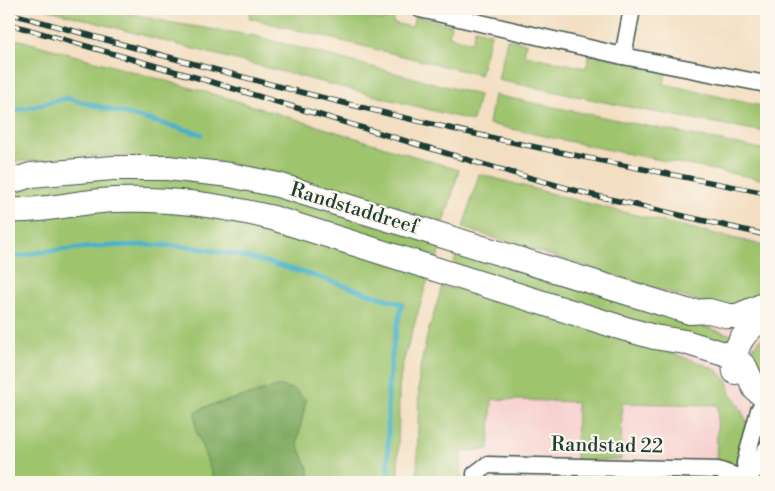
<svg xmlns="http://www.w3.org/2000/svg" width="775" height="491" font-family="'Libre Bodoni',serif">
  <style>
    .built { fill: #f7d0cf }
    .green { fill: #9fc46e; stroke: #5f8051 }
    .forest { fill: #7faa61; stroke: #4f744a }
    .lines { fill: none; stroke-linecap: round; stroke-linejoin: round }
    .stream { stroke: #49b2c7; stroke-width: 5 }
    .street-casing { stroke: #3f5549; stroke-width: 19 }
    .secondary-casing { stroke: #3f5549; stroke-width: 26 }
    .street { stroke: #fff; stroke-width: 16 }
    .secondary { stroke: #fff; stroke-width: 24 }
    .rail-casing { stroke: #1f3d34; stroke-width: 5.5 }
    .rail { stroke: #fbf7ec; stroke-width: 4; stroke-dasharray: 11; stroke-linecap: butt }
    .labels { text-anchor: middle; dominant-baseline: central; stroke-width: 4.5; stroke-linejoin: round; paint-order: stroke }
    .street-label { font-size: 20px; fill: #1f3d34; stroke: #fbf7ec }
  </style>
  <rect width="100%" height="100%" fill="#fbf7ec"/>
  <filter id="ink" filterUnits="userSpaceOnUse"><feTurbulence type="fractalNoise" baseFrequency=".02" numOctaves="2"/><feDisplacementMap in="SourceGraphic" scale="10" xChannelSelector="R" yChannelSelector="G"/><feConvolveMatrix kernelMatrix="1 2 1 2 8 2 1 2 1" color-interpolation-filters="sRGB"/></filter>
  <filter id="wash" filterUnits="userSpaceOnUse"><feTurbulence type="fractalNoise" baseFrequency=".0096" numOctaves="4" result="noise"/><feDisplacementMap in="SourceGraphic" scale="20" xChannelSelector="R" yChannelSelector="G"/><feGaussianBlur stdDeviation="1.12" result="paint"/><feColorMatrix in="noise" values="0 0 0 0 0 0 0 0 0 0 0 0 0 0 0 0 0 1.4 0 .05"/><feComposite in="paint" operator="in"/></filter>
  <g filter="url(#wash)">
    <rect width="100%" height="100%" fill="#f3dec1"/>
    <!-- built -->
    <polygon class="built" points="486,185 766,243 766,482 431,482 433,402"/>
    <!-- green -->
    <g class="green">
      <polygon points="46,9 113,9 167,22 255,36 479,95 473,121 194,49"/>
      <polygon points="251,9 331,9 350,13 351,9 361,9 360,15 383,21 386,9 395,12 393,23 412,27 415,16 451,25 449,36 472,42 475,29 491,33 480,75 249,18"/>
      <polygon points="9,37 227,98 459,170 444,223 283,175 204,160 110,156 9,162"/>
      <polygon points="507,39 526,43 524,55 586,68 590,54 667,70 664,84 766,107 766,132 648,111 498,80"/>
      <polygon points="494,95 766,150 766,180 614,151 489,124"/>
      <polygon points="479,174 594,205 766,246 766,291 761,292 736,304 719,308 463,228"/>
      <polygon points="114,177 201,181 267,192 441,245 437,259 294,215 9,201 9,187"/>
      <polygon points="115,207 227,215 429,275 402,366 399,389 398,482 310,482 309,470 297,443 306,400 281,386 205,407 196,413 196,430 215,482 9,482 9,219"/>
      <polygon points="458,251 735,336 729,350 453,265"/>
      <polygon points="460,285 701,363 718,371 728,382 730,393 737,402 747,422 738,465 716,464 718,405 622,403 621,460 576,461 577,402 492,399 489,449 462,451 461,482 417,482 419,373 428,332 442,287 457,290"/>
      <polygon points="766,334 766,380 758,362 750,355 753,347"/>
    </g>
    <!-- forest -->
    <polygon class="forest" points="281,386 295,390 306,400 297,443 309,470 310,482 215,482 196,430 195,413 205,407"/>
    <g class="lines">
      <!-- stream -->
      <g class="stream">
        <polyline points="9,112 67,98 201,134"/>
        <path d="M 9,259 C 32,252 56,250 80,248 C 116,245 153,243 190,247 C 262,256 332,282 402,304 L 394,340 L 388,388 L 388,482"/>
      </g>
    </g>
  </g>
  <g filter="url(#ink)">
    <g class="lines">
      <!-- street casing -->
      <g class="street-casing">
        <g id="street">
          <polyline points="420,9 623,56 766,84"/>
          <polyline points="623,56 632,9"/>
          <polyline points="747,480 759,465 766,449"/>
          <polyline points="475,482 475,474 487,465 718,470 747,480"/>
          <polyline points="747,482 745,463 759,410"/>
        </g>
      </g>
      <!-- secondary casing -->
      <g class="secondary-casing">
        <g id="secondary">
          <polyline points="9,182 31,175 113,168 168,168 230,175 278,185 690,312 709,311 729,316 737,316 766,304"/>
          <path d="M 9,210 C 42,212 81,201 115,200 C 171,198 218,205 273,218 L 619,327 L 654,337 L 685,342 L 734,357 L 745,367 L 755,389 L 766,398"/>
          <path d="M 735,372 C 732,347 744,329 766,318"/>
        </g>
      </g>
      <!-- street -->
      <use href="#street" class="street"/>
      <!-- secondary -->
      <use href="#secondary" class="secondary"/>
      <!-- rail casing -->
      <g class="rail-casing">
        <g id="rail">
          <path d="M 9,13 C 142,50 275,87 410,119 C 528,147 647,170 766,193"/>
          <polyline points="9,24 205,80 485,165 588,194 766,235"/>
        </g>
      </g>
      <!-- rail -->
      <use href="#rail" class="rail"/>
    </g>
  </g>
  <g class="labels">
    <!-- street labels -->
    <g class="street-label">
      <text transform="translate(354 209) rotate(17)">Randstaddreef</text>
      <text transform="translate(607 446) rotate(1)">Randstad 22</text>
    </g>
  </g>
  <!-- margin -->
  <rect width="775" height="491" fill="none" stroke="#fbf7ec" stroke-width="30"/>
</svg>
